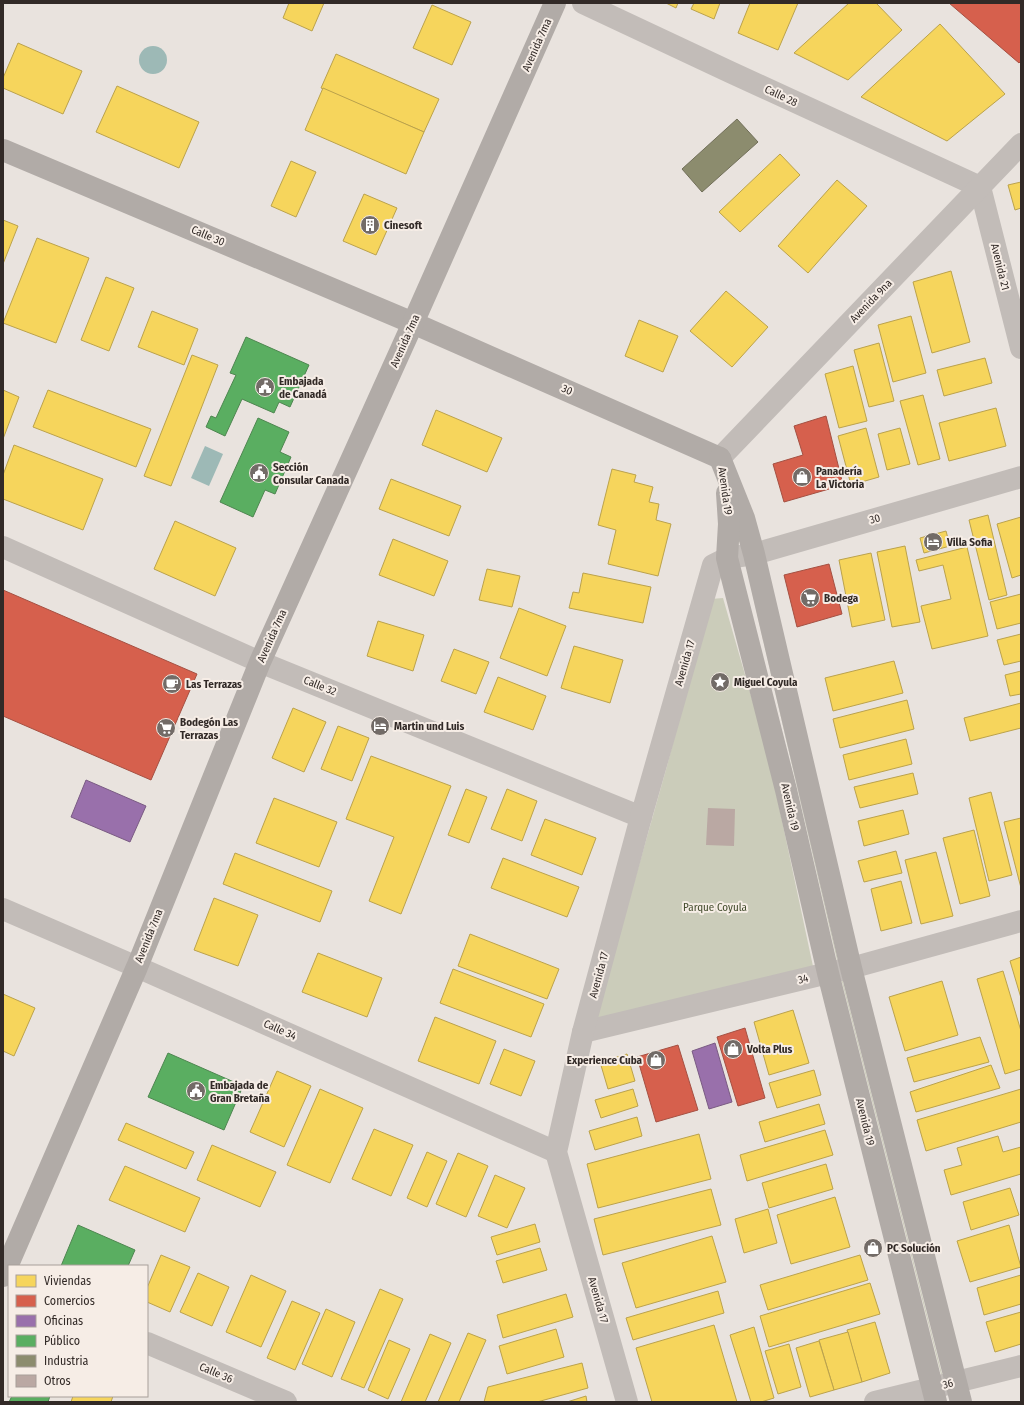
<svg xmlns="http://www.w3.org/2000/svg" width="1024" height="1405" font-family="'Fira Sans Condensed',sans-serif">
  <style>
    .green { fill: #cbccba }
    .water { fill: #9db9b6 }
    .homes { fill: #f6d55c; stroke: #bba24c }
    .shops { fill: #d6604d; stroke: #a55042 }
    .offices { fill: #9970ab; stroke: #7a5b83 }
    .public { fill: #5aae61; stroke: #4e8650 }
    .industry { fill: #8c8c6e; stroke: #716f59 }
    .building { fill: #baa8a3 }
    .lines { fill: none; stroke-linecap: round; stroke-linejoin: round }
    .minor { stroke: #c2bcb8; stroke-width: 22 }
    .major { stroke: #b1aba7; stroke-width: 22 }
    .labels { text-anchor: middle; dominant-baseline: central; stroke-width: 4; stroke-linejoin: round; paint-order: stroke }
    .street-label { font-size: 11px; fill: #322a27; stroke: #f6ede6 }
    .poi-label { font-size: 11px; font-weight: bold; fill: #322a27; stroke: #f6ede6; text-anchor: start }
    .park-label { font-size: 11px; fill: #444d2e; stroke: #f6ede6 }
  </style>
  <rect width="100%" height="100%" fill="#e9e3de"/>
  <!-- green -->
  <g class="green">
    <polygon points="744,557 838,960 837,960"/>
    <polygon points="723,598 768,755 814,971 595,1021 667,766 707,612 711,599"/>
    <polygon points="840,974 841,974 943,1378 942,1378"/>
  </g>
  <!-- water -->
  <g class="water">
    <circle cx="153" cy="60" r="14"/>
    <polygon points="205,446 223,454 209,486 191,478"/>
  </g>
  <!-- homes -->
  <g class="homes">
    <polygon points="289,3 324,3 312,31 283,18"/>
    <polygon points="666,3 678,3 676,8"/>
    <polygon points="694,3 720,3 714,19 691,9"/>
    <polygon points="750,3 798,3 778,50 738,33"/>
    <polygon points="849,3 876,3 902,30 848,80 794,53"/>
    <polygon points="432,5 471,22 452,65 413,48"/>
    <polygon points="940,24 1005,94 947,141 861,97"/>
    <polygon points="18,43 82,71 63,114 3,88 3,78"/>
    <polygon points="336,54 439,99 424,132 321,88"/>
    <polygon points="117,86 199,122 179,168 96,132"/>
    <polygon points="323,88 424,132 406,174 305,130"/>
    <polygon points="780,154 800,175 740,232 719,212"/>
    <polygon points="291,161 316,172 296,217 271,206"/>
    <polygon points="837,180 867,206 808,273 778,246"/>
    <polygon points="1021,182 1021,208 1015,210 1008,185"/>
    <polygon points="364,194 397,208 376,255 343,241"/>
    <polygon points="3,220 18,226 3,264"/>
    <polygon points="37,238 89,258 56,343 3,323"/>
    <polygon points="951,271 970,342 932,353 913,282"/>
    <polygon points="106,277 134,288 109,351 81,340"/>
    <polygon points="726,291 768,327 732,367 690,331"/>
    <polygon points="152,311 198,329 184,365 138,347"/>
    <polygon points="911,316 926,373 893,382 878,325"/>
    <polygon points="639,320 678,336 663,372 625,356"/>
    <polygon points="879,343 894,401 869,407 854,350"/>
    <polygon points="192,355 218,365 171,486 144,476"/>
    <polygon points="985,358 992,383 944,396 937,370"/>
    <polygon points="853,366 867,421 839,428 825,374"/>
    <polygon points="3,390 19,397 3,439"/>
    <polygon points="48,390 151,429 136,467 33,427"/>
    <polygon points="923,395 940,459 918,465 900,401"/>
    <polygon points="996,408 1006,446 949,461 939,423"/>
    <polygon points="436,410 502,438 487,472 422,445"/>
    <polygon points="866,428 879,477 851,485 838,436"/>
    <polygon points="900,428 910,464 887,470 878,434"/>
    <polygon points="14,445 103,479 83,530 3,499 3,475"/>
    <polygon points="612,469 636,475 634,482 653,487 649,502 659,504 656,520 671,524 658,576 608,564 616,530 598,525"/>
    <polygon points="391,479 461,506 449,536 379,509"/>
    <polygon points="988,515 1007,595 989,600 969,520"/>
    <polygon points="1021,517 1021,575 1012,578 997,524"/>
    <polygon points="175,521 236,548 215,596 154,569"/>
    <polygon points="946,531 950,546 924,553 920,538"/>
    <polygon points="393,539 448,561 434,596 379,575"/>
    <polygon points="905,546 920,622 892,627 877,552"/>
    <polygon points="967,547 988,636 932,649 921,606 951,599 943,565 919,571 916,560"/>
    <polygon points="871,553 885,620 852,627 839,560"/>
    <polygon points="487,569 520,576 512,607 479,600"/>
    <polygon points="583,573 651,587 643,623 569,608 573,592 579,593"/>
    <polygon points="1021,594 1021,623 997,629 990,602"/>
    <polygon points="519,608 566,626 547,676 500,658"/>
    <polygon points="378,621 424,635 413,671 367,656"/>
    <polygon points="1021,634 1021,661 1004,665 997,640"/>
    <polygon points="574,646 623,660 610,703 561,688"/>
    <polygon points="454,649 489,662 476,694 441,681"/>
    <polygon points="894,661 903,693 833,711 825,678"/>
    <polygon points="1021,671 1021,694 1010,696 1005,675"/>
    <polygon points="498,677 546,696 533,730 484,712"/>
    <polygon points="907,700 914,729 840,748 833,719"/>
    <polygon points="1021,703 1021,728 970,741 964,718"/>
    <polygon points="293,708 326,722 304,772 272,758"/>
    <polygon points="338,726 369,738 352,781 321,769"/>
    <polygon points="906,739 912,764 849,780 843,755"/>
    <polygon points="371,756 451,786 401,914 369,901 394,837 346,819"/>
    <polygon points="913,773 918,794 860,808 854,787"/>
    <polygon points="466,789 487,797 469,843 448,835"/>
    <polygon points="507,789 537,801 522,841 491,829"/>
    <polygon points="991,792 1012,875 989,881 969,798"/>
    <polygon points="274,798 337,822 319,867 256,843"/>
    <polygon points="903,810 909,834 864,846 858,821"/>
    <polygon points="1021,818 1021,888 1004,822"/>
    <polygon points="545,819 596,838 582,875 531,855"/>
    <polygon points="974,830 990,896 960,904 943,838"/>
    <polygon points="896,851 902,873 864,882 858,861"/>
    <polygon points="936,852 953,916 921,924 905,860"/>
    <polygon points="235,853 332,891 320,922 223,884"/>
    <polygon points="503,858 579,887 567,917 491,888"/>
    <polygon points="901,881 912,923 881,931 871,889"/>
    <polygon points="214,898 258,915 238,966 194,950"/>
    <polygon points="470,934 559,969 547,999 458,966"/>
    <polygon points="318,953 382,978 367,1017 302,992"/>
    <polygon points="1021,957 1021,998 1010,961"/>
    <polygon points="453,969 544,1004 531,1037 440,1003"/>
    <polygon points="1003,971 1021,1031 1021,1069 1005,1074 977,979"/>
    <polygon points="942,981 958,1035 905,1051 889,997"/>
    <polygon points="3,994 35,1008 14,1056 3,1051"/>
    <polygon points="793,1010 809,1063 769,1075 754,1022"/>
    <polygon points="435,1017 496,1041 479,1084 418,1061"/>
    <polygon points="980,1037 989,1062 914,1082 907,1058"/>
    <polygon points="504,1049 535,1061 521,1096 490,1084"/>
    <polygon points="627,1054 635,1081 608,1089 600,1062"/>
    <polygon points="991,1065 1000,1088 916,1112 910,1092"/>
    <polygon points="814,1070 821,1095 777,1108 769,1083"/>
    <polygon points="277,1071 311,1086 284,1147 250,1132"/>
    <polygon points="320,1089 363,1108 330,1183 287,1165"/>
    <polygon points="633,1089 638,1106 601,1118 595,1100"/>
    <polygon points="1021,1089 1021,1122 926,1151 917,1120"/>
    <polygon points="819,1104 825,1124 765,1142 759,1122"/>
    <polygon points="637,1117 642,1136 595,1150 589,1131"/>
    <polygon points="126,1123 194,1152 186,1169 118,1140"/>
    <polygon points="374,1129 413,1145 391,1196 352,1179"/>
    <polygon points="825,1130 833,1155 747,1181 740,1155"/>
    <polygon points="699,1134 711,1179 598,1208 587,1164"/>
    <polygon points="998,1136 1003,1152 1021,1147 1021,1174 951,1195 944,1170 962,1165 957,1148"/>
    <polygon points="212,1145 276,1172 260,1207 197,1180"/>
    <polygon points="427,1152 447,1161 427,1207 407,1198"/>
    <polygon points="458,1153 488,1166 466,1217 436,1204"/>
    <polygon points="826,1164 833,1189 769,1208 762,1183"/>
    <polygon points="125,1166 200,1198 185,1232 109,1200"/>
    <polygon points="495,1175 525,1188 507,1228 478,1216"/>
    <polygon points="1010,1188 1019,1215 971,1230 963,1202"/>
    <polygon points="711,1189 721,1225 603,1255 594,1219"/>
    <polygon points="835,1197 850,1247 791,1264 777,1215"/>
    <polygon points="768,1209 777,1243 744,1253 735,1219"/>
    <polygon points="535,1224 540,1242 497,1255 491,1237"/>
    <polygon points="1009,1225 1021,1267 970,1282 957,1241"/>
    <polygon points="712,1236 726,1282 636,1308 622,1263"/>
    <polygon points="540,1248 547,1270 503,1283 496,1261"/>
    <polygon points="161,1255 190,1267 170,1312 147,1302 147,1288"/>
    <polygon points="860,1255 868,1280 768,1310 760,1285"/>
    <polygon points="198,1273 229,1287 212,1326 180,1312"/>
    <polygon points="251,1275 286,1291 261,1347 226,1332"/>
    <polygon points="1021,1275 1021,1304 984,1315 977,1288"/>
    <polygon points="870,1283 880,1314 769,1347 760,1316"/>
    <polygon points="380,1289 403,1299 364,1388 341,1379"/>
    <polygon points="718,1291 724,1313 633,1340 626,1318"/>
    <polygon points="566,1294 573,1317 503,1338 497,1315"/>
    <polygon points="292,1301 320,1313 295,1370 267,1358"/>
    <polygon points="326,1309 355,1322 332,1377 302,1364"/>
    <polygon points="1021,1312 1021,1344 995,1352 986,1322"/>
    <polygon points="875,1322 890,1373 862,1382 847,1330"/>
    <polygon points="714,1325 737,1402 652,1402 636,1348"/>
    <polygon points="754,1327 774,1398 761,1402 751,1402 730,1335"/>
    <polygon points="556,1329 564,1357 507,1374 499,1346"/>
    <polygon points="848,1332 862,1382 834,1390 819,1340"/>
    <polygon points="468,1333 486,1340 459,1402 438,1402"/>
    <polygon points="430,1334 451,1343 425,1402 401,1402"/>
    <polygon points="389,1340 410,1349 388,1399 368,1390"/>
    <polygon points="819,1341 834,1390 810,1397 796,1348"/>
    <polygon points="789,1344 801,1387 778,1394 765,1351"/>
    <polygon points="582,1363 588,1388 537,1402 484,1402 488,1387"/>
    <polygon points="73,1396 113,1396 111,1402 71,1402"/>
    <polygon points="586,1396 587,1402 567,1402"/>
  </g>
  <!-- shops -->
  <g class="shops">
    <polygon points="949,3 1021,3 1021,61 1019,63"/>
    <polygon points="826,416 843,485 784,502 773,464 803,455 794,426"/>
    <polygon points="829,564 842,614 797,627 784,575"/>
    <polygon points="3,590 197,674 151,780 3,716"/>
    <polygon points="745,1028 765,1098 738,1106 717,1037"/>
    <polygon points="678,1045 698,1110 656,1122 637,1057"/>
  </g>
  <!-- offices -->
  <g class="offices">
    <polygon points="86,780 146,806 130,842 71,817"/>
    <polygon points="715,1043 732,1102 709,1109 692,1051"/>
  </g>
  <!-- public -->
  <g class="public">
    <polygon points="246,337 309,365 290,407 279,402 274,413 242,399 225,436 206,427 211,416 216,418 236,375 230,373"/>
    <polygon points="258,418 289,432 280,452 291,457 275,494 265,490 253,517 220,502"/>
    <polygon points="168,1053 243,1086 224,1130 148,1097"/>
    <polygon points="78,1225 135,1250 128,1266 61,1266"/>
    <polygon points="12,1396 50,1396 48,1402 9,1402"/>
  </g>
  <!-- industry -->
  <polygon class="industry" points="737,119 758,142 702,192 682,169"/>
  <!-- building -->
  <polygon class="building" points="708,808 735,809 734,846 706,845"/>
  <g class="lines">
    <!-- minor -->
    <g class="minor">
      <polyline points="583,3 730,72 980,187 1021,348"/>
      <polyline points="720,458 1021,144"/>
      <polyline points="3,547 260,662 641,817"/>
      <polyline points="3,909 137,967 556,1152"/>
      <polyline points="583,1032 828,973 851,968 1021,921"/>
      <polyline points="147,1343 286,1402"/>
      <polyline points="627,1402 556,1152 583,1032 641,817 713,565 727,558 754,554 1021,477"/>
      <polyline points="875,1402 1021,1366"/>
    </g>
    <!-- major -->
    <g class="major">
      <polyline points="3,150 413,323 720,458"/>
      <polyline points="720,458 744,518 754,554 851,968 961,1402"/>
      <polyline points="727,493 729,524 727,558 786,790 828,973 936,1402"/>
      <polyline points="3,1276 137,967 260,662 413,323 555,3"/>
    </g>
  </g>
  <!-- icons -->
  <defs>
    <g id="building-disc" transform="scale(1)"><circle r="9.5" fill="#726b67" stroke="#f6ede6"/><path d="M-4-6H4V6H1V3H-1V6H-4ZM-2.5-4.3h1.7v1.8h-1.7ZM.8-4.3h1.7v1.8H.8ZM-2.5-1h1.7V.8h-1.7ZM.8-1h1.7V.8H.8Z" fill="#fff"/></g>
    <g id="civic-disc" transform="scale(1)"><circle r="9.5" fill="#726b67" stroke="#f6ede6"/><path d="M-.6-6.5H3V-4.5H.6V-3L4-1V1h2V6H-6V1h2V-1L-.6-3ZM-1.2 2.5V6h2.4V2.5Z" fill="#fff"/></g>
    <g id="shop-disc" transform="scale(1)"><circle r="9.5" fill="#726b67" stroke="#f6ede6"/><path d="M-5-2.5h2.3a2.7 3.5 0 0 1 5.4 0H5L5.5 6h-11ZM-1.5-2.5h3a1.5 2.3 0 0 0-3 0Z" fill="#fff"/></g>
    <g id="hotel-disc" transform="scale(1)"><circle r="9.5" fill="#726b67" stroke="#f6ede6"/><path d="M-6-4.5h1.5V1H6V5H4.5V3h-9V5H-6ZM-4 0a1.8 1.8 0 1 1 3.6 0ZM.5 0V-2.5h3Q6-2.5 6 0Z" fill="#fff"/></g>
    <g id="supermarket-disc" transform="scale(1)"><circle r="9.5" fill="#726b67" stroke="#f6ede6"/><path d="M-6-5.5h2.5l.6 2H6L4.5 2H-2.5L-4.4-4H-6ZM-1.5 3.2a1.3 1.3 0 1 0 .1 0ZM3 3.2a1.3 1.3 0 1 0 .1 0Z" fill="#fff"/></g>
    <g id="sight-disc" transform="scale(1)"><circle r="9.5" fill="#726b67" stroke="#f6ede6"/><path d="M0-6L1.8-2.2L6-1.7L2.9 1.2L3.7 5.4L0 3.3L-3.7 5.4L-2.9 1.2L-6-1.7L-1.8-2.2Z" fill="#fff"/></g>
    <g id="cafe-disc" transform="scale(1)"><circle r="9.5" fill="#726b67" stroke="#f6ede6"/><path d="M-5.5-4.5H6V0H3Q3 3.5 0 3.5H-2.5Q-5.5 3.5-5.5 0ZM3-3.2v2h1.7v-2ZM-6 4.5H4V6H-6Z" fill="#fff"/></g>
  </defs>
  <g fill-rule="evenodd">
    <use href="#building-disc" x="370" y="225"/>
    <use href="#civic-disc" x="265" y="387"/>
    <use href="#civic-disc" x="259" y="473"/>
    <use href="#shop-disc" x="802" y="477"/>
    <use href="#hotel-disc" x="933" y="542"/>
    <use href="#supermarket-disc" x="810" y="598"/>
    <use href="#sight-disc" x="720" y="682"/>
    <use href="#cafe-disc" x="172" y="684"/>
    <use href="#hotel-disc" x="380" y="726"/>
    <use href="#supermarket-disc" x="166" y="728"/>
    <use href="#shop-disc" x="733" y="1049"/>
    <use href="#shop-disc" x="656" y="1060"/>
    <use href="#civic-disc" x="196" y="1091"/>
    <use href="#shop-disc" x="873" y="1248"/>
  </g>
  <g class="labels">
    <!-- street labels -->
    <g class="street-label">
      <text transform="translate(537 45) rotate(-66)">Avenida 7ma</text>
      <text transform="translate(781 96) rotate(25)">Calle 28</text>
      <text transform="translate(208 236) rotate(23)">Calle 30</text>
      <text transform="translate(1000 267) rotate(76)">Avenida 21</text>
      <text transform="translate(871 301) rotate(-46)">Avenida 9na</text>
      <text transform="translate(405 341) rotate(-66)">Avenida 7ma</text>
      <text transform="translate(567 390) rotate(24)">30</text>
      <text transform="translate(725 491) rotate(82)">Avenida 19</text>
      <text transform="translate(875 519) rotate(-16)">30</text>
      <text transform="translate(272 636) rotate(-66)">Avenida 7ma</text>
      <text transform="translate(685 663) rotate(-74)">Avenida 17</text>
      <text transform="translate(320 686) rotate(22)">Calle 32</text>
      <text transform="translate(790 807) rotate(77)">Avenida 19</text>
      <text transform="translate(149 936) rotate(-68)">Avenida 7ma</text>
      <text transform="translate(599 975) rotate(-75)">Avenida 17</text>
      <text transform="translate(803 979) rotate(-14)">34</text>
      <text transform="translate(280 1030) rotate(24)">Calle 34</text>
      <text transform="translate(865 1122) rotate(76)">Avenida 19</text>
      <text transform="translate(598 1300) rotate(74)">Avenida 17</text>
      <text transform="translate(216 1373) rotate(23)">Calle 36</text>
      <text transform="translate(948 1384) rotate(-14)">36</text>
    </g>
    <!-- poi labels -->
    <g class="poi-label">
      <text x="384" y="225">Cinesoft</text>
      <text x="279" y="381">Embajada<tspan x="279" dy="13">de Canadá</tspan></text>
      <text x="273" y="467">Sección<tspan x="273" dy="13">Consular Canada</tspan></text>
      <text x="816" y="471">Panadería<tspan x="816" dy="13">La Victoria</tspan></text>
      <text x="947" y="542">Villa Sofia</text>
      <text x="824" y="598">Bodega</text>
      <text x="734" y="682">Miguel Coyula</text>
      <text x="186" y="684">Las Terrazas</text>
      <text x="180" y="722">Bodegón Las<tspan x="180" dy="13">Terrazas</tspan></text>
      <text x="394" y="726">Martin und Luis</text>
      <text x="747" y="1049">Volta Plus</text>
      <text x="642" y="1060" text-anchor="end">Experience Cuba</text>
      <text x="210" y="1085">Embajada de<tspan x="210" dy="13">Gran Bretaña</tspan></text>
      <text x="887" y="1248">PC Solución</text>
    </g>
    <!-- park labels -->
    <g class="park-label">
      <text x="715" y="907">Parque Coyula</text>
    </g>
  </g>
  <!-- border -->
  <rect width="1024" height="1405" fill="none" stroke="#322a27" stroke-width="8"/>
  <!-- legend -->
  <rect x="8" y="1265" width="140" height="132" fill="#f6ede6" stroke="#a89f9a"/>
  <rect x="16" y="1275" width="20" height="12" fill="#f6d55c" stroke="#a89f9a"/>
  <text x="44" y="1285" font-size="12" fill="#322a27">Viviendas</text>
  <rect x="16" y="1295" width="20" height="12" fill="#d6604d" stroke="#a89f9a"/>
  <text x="44" y="1305" font-size="12" fill="#322a27">Comercios</text>
  <rect x="16" y="1315" width="20" height="12" fill="#9970ab" stroke="#a89f9a"/>
  <text x="44" y="1325" font-size="12" fill="#322a27">Oficinas</text>
  <rect x="16" y="1335" width="20" height="12" fill="#5aae61" stroke="#a89f9a"/>
  <text x="44" y="1345" font-size="12" fill="#322a27">Público</text>
  <rect x="16" y="1355" width="20" height="12" fill="#8c8c6e" stroke="#a89f9a"/>
  <text x="44" y="1365" font-size="12" fill="#322a27">Industria</text>
  <rect x="16" y="1375" width="20" height="12" fill="#baa8a3" stroke="#a89f9a"/>
  <text x="44" y="1385" font-size="12" fill="#322a27">Otros</text>
</svg>
